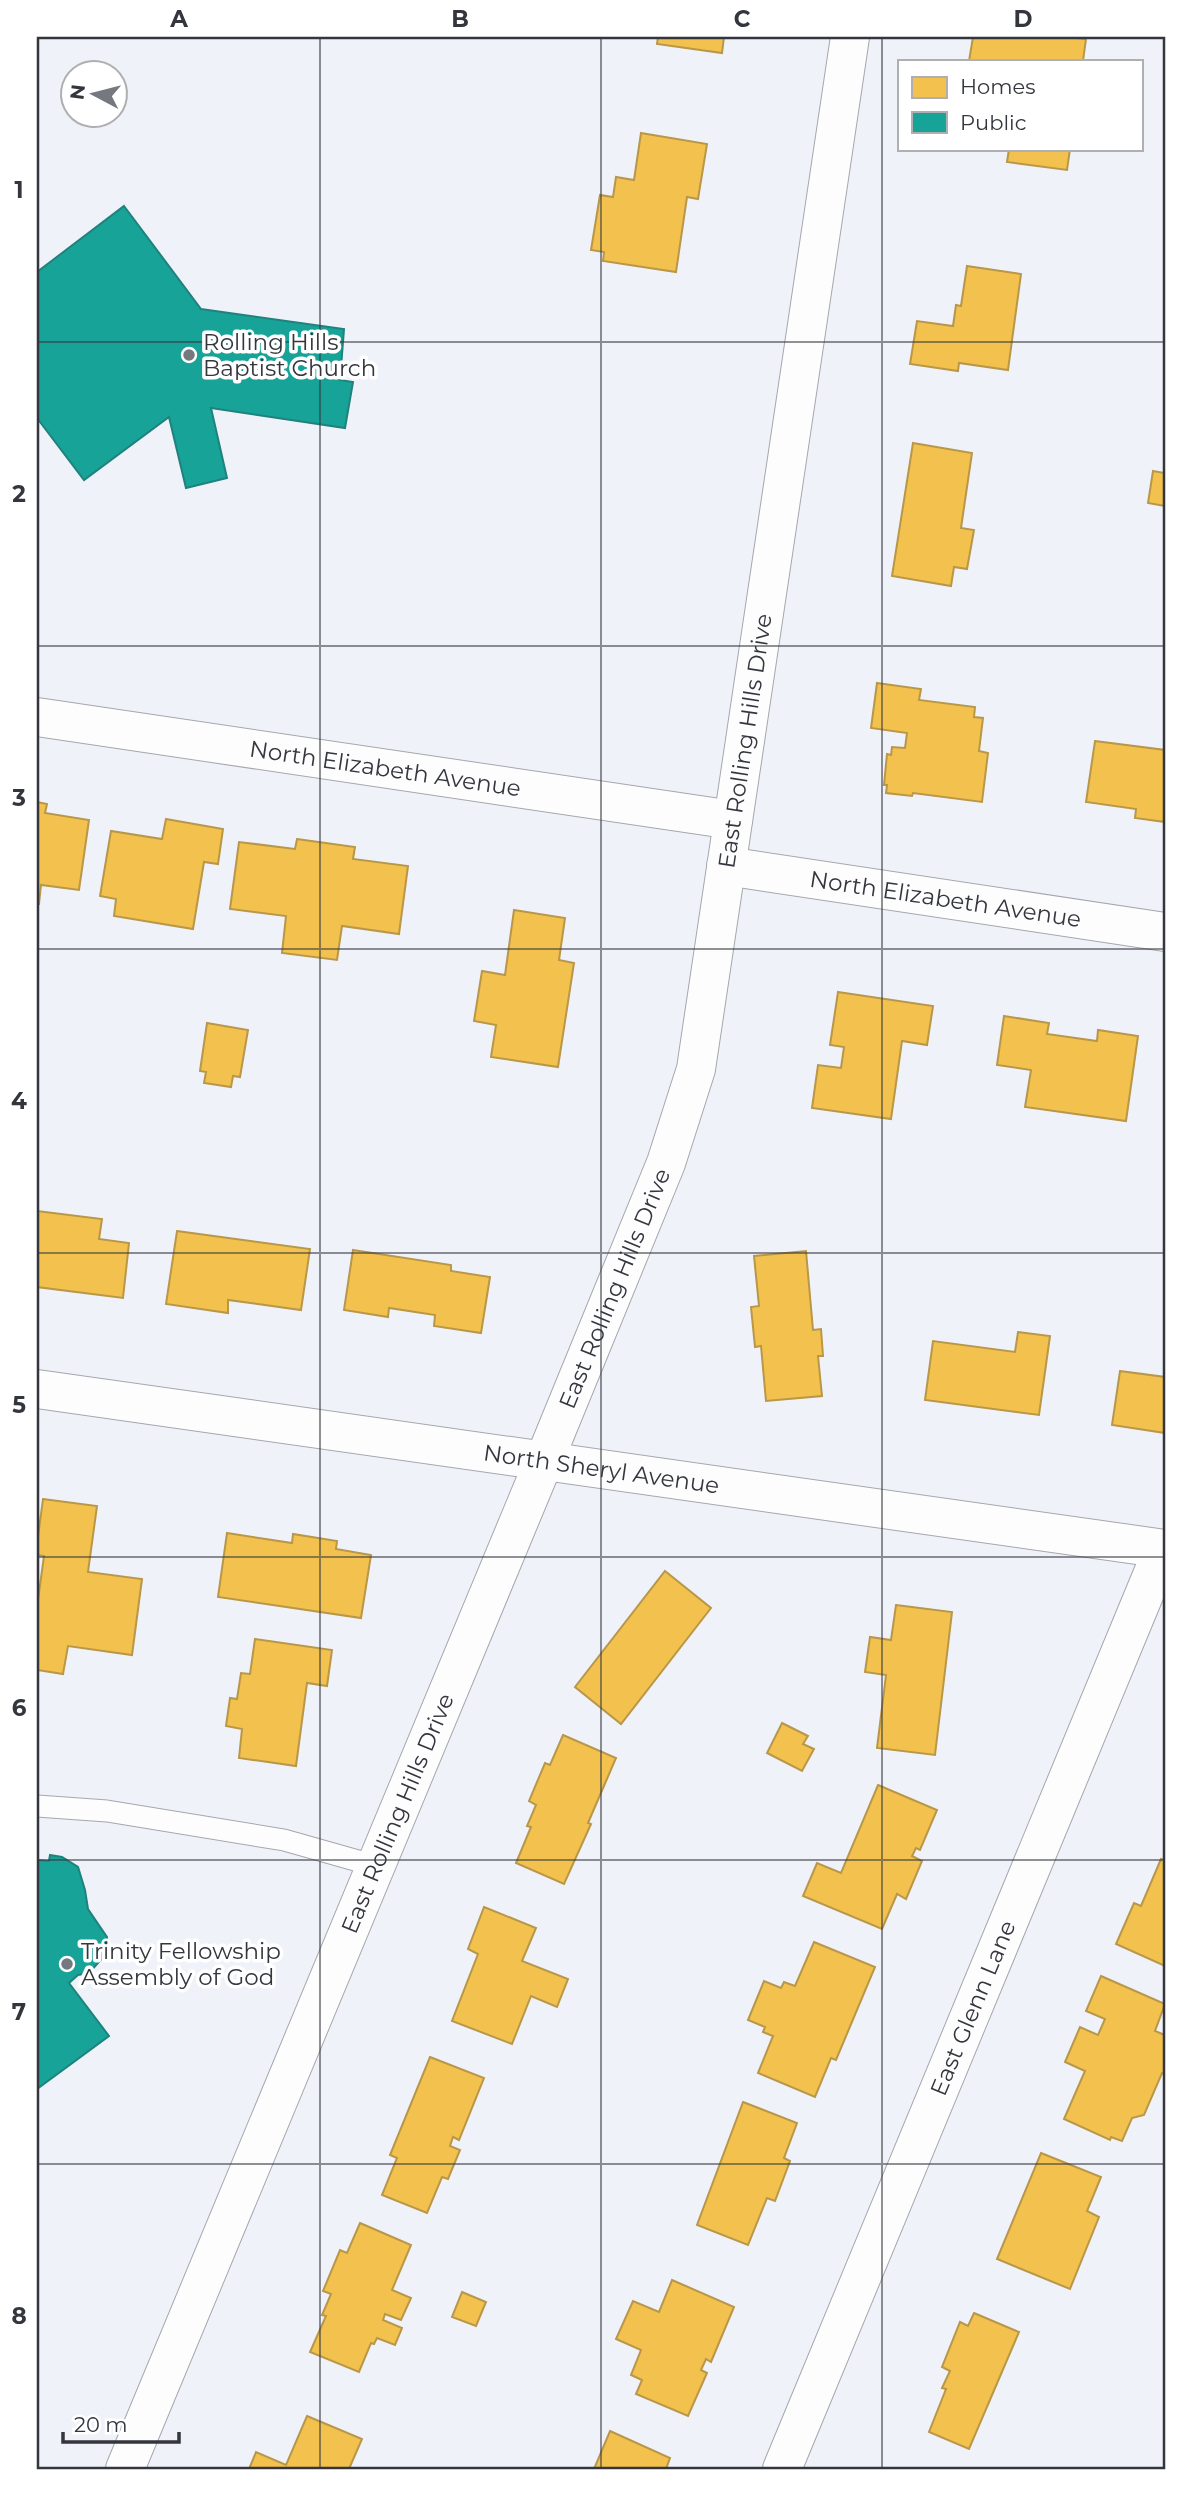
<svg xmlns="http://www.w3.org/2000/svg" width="1202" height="2506" font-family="Montserrat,sans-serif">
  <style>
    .homes { fill: #f2c14e; stroke: #b99749; stroke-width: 2 }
    .public { fill: #17a398; stroke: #20827d; stroke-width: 2 }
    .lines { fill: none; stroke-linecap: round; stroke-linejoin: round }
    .service-casing { stroke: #a5a7ad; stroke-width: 23 }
    .minor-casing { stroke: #a5a7ad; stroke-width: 40 }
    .tertiary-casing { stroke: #a5a7ad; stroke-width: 40 }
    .service { stroke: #fdfdfe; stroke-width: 21 }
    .minor { stroke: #fdfdfe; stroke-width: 38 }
    .tertiary { stroke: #fdfdfe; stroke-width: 38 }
    .grid { fill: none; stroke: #34363d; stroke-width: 2; stroke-opacity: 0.55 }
    .poi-dot { fill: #76787f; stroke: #fff; stroke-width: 2.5 }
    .labels { text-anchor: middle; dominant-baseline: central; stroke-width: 7; stroke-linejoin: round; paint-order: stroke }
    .poi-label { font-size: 23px; fill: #34363d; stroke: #fff; text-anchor: start }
    .street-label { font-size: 23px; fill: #34363d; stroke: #fff }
    .neatline { fill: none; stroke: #34363d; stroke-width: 2.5 }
    .grid-label { font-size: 23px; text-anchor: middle; font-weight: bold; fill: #34363d }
  </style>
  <rect width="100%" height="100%" fill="#f0f2fa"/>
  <!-- homes -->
  <g class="homes">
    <polygon points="658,37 724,37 722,53 657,44"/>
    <polygon points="973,37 1067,37 1086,39 1083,61 969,61"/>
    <polygon points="641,133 707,144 698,199 687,197 676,272 603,261 604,252 591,250 600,195 613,197 616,177 634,180"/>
    <polygon points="1009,149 1070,149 1067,170 1007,162"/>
    <polygon points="967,266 1021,274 1008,370 959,363 958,371 910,364 917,321 953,326 956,305 961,306"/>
    <polygon points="913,443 972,453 961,528 974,530 967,569 954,567 951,586 892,576"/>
    <polygon points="1153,471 1165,473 1165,506 1148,503"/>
    <polygon points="877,683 921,689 919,700 975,707 974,717 983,718 979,751 988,753 982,802 913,793 912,796 886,793 887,785 884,785 887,754 891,755 892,747 905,748 907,733 871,728"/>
    <polygon points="1095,741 1165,750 1165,822 1135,818 1136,809 1086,802"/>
    <polygon points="37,802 47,804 45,813 89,820 79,890 41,885 39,904 37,904"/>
    <polygon points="166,819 223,829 218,864 204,862 193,929 114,916 116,899 100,896 111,831 162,839"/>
    <polygon points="297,839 355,847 353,859 408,866 399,934 342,926 337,960 282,953 286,916 230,909 239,842 295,849"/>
    <polygon points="514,910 565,918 559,960 574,963 558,1067 491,1057 496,1025 474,1021 482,971 505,975"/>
    <polygon points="838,992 933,1006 927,1045 902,1041 891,1119 812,1108 818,1065 841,1068 844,1047 830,1045"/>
    <polygon points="1004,1016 1049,1023 1047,1034 1097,1041 1098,1030 1138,1036 1126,1121 1025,1107 1031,1070 997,1065"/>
    <polygon points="207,1023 248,1030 240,1077 233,1076 231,1087 204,1083 206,1072 200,1071"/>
    <polygon points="37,1211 102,1219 99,1239 129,1243 123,1298 37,1287"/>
    <polygon points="177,1231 310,1249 301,1310 228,1300 228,1313 166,1304"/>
    <polygon points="353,1250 451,1265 451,1271 490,1277 481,1333 434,1326 435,1315 389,1308 388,1317 344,1310"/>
    <polygon points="806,1251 813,1330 821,1329 823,1356 818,1356 822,1396 766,1401 761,1346 755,1347 751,1307 759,1306 754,1256"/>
    <polygon points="1018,1332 1050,1336 1039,1415 925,1400 933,1341 1015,1352"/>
    <polygon points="1120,1371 1165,1377 1165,1433 1112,1425"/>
    <polygon points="43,1499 97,1506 88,1572 142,1579 132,1655 68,1646 63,1674 37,1670 37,1607 44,1556 37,1555 37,1544"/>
    <polygon points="227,1533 292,1543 293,1534 337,1541 336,1549 371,1555 361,1618 218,1597"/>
    <polygon points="665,1571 711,1608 621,1724 575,1687"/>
    <polygon points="896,1605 952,1612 935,1755 877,1748 886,1675 865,1672 870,1637 891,1640"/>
    <polygon points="255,1639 332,1650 327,1686 307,1683 296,1766 239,1758 242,1729 226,1726 230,1698 237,1699 241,1673 250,1674"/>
    <polygon points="782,1723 808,1736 803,1744 814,1749 802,1771 767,1753"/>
    <polygon points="563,1735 616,1758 588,1823 591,1824 564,1884 516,1863 531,1827 527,1826 536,1805 529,1801 545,1763 550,1765"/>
    <polygon points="878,1785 937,1810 920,1850 916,1848 912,1856 922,1861 906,1899 897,1894 882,1929 803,1896 817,1863 841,1873"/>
    <polygon points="1161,1859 1165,1860 1165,1966 1116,1944 1134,1903 1141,1906"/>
    <polygon points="484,1907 536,1928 522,1961 568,1979 557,2007 531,1996 512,2044 452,2021 478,1954 468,1949"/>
    <polygon points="814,1942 875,1967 836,2060 831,2058 815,2097 758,2073 773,2036 763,2032 765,2027 748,2020 764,1981 781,1988 784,1982 795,1986"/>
    <polygon points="1101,1976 1165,2004 1155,2031 1165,2035 1165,2072 1164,2074 1162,2073 1144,2115 1132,2118 1122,2141 1111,2137 1110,2140 1064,2119 1085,2071 1065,2062 1080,2027 1098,2035 1105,2019 1086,2011"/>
    <polygon points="430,2057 484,2078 459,2140 453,2137 450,2146 460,2150 448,2179 442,2177 427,2213 382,2195 397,2158 390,2155"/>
    <polygon points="743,2102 797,2123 784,2158 790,2161 775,2201 767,2198 748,2245 697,2225"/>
    <polygon points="1041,2153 1101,2177 1087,2211 1099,2217 1070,2289 997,2259"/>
    <polygon points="360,2223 411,2245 392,2290 411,2298 401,2320 385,2314 383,2320 402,2328 395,2345 377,2338 374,2344 371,2343 359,2372 310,2352 326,2316 322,2315 331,2294 323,2291 340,2250 347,2253"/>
    <polygon points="672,2280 734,2307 711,2362 706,2359 701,2370 707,2373 688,2416 636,2394 642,2380 631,2375 641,2350 616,2339 633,2301 659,2312"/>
    <polygon points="462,2292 486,2302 476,2326 452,2317"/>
    <polygon points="974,2313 1019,2332 969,2449 929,2432 946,2389 942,2388 950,2371 942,2367 960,2322 968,2326"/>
    <polygon points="307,2416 362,2439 349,2469 249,2469 256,2452 286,2465"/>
    <polygon points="610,2431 670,2458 666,2469 594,2469"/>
  </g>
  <!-- public -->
  <g class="public">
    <polygon points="124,206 201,309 344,329 340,380 353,382 345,428 211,408 227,478 186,488 169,417 84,480 37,418 37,272"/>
    <polygon points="50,1855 62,1857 78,1867 85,1890 88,1909 107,1937 105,1955 89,1973 78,1975 69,1983 109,2036 37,2089 37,1860 49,1861"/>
  </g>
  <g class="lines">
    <!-- service casing -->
    <g class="service-casing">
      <polyline id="service" points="37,1806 107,1811 284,1840 376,1866"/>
    </g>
    <!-- minor casing -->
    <g class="minor-casing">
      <g id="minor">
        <path id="s1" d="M 37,717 L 733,820"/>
        <path id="s2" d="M 726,866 L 1165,932"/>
        <path id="s3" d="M 37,1389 L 1165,1549"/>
        <path id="s4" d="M 782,2469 L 1163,1549"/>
      </g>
    </g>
    <!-- tertiary casing -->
    <g class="tertiary-casing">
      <g id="tertiary">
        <path id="s5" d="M 125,2469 L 544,1461 L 666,1163 L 696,1069 L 850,37"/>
      </g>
    </g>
    <!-- service -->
    <use href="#service" class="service"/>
    <!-- minor -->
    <use href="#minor" class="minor"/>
    <!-- tertiary -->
    <use href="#tertiary" class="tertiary"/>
  </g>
  <!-- grid -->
  <path class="grid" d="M 320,37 L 320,2469M 601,37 L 601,2469M 882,37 L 882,2469M 37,342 L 1165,342M 37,646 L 1165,646M 37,949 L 1165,949M 37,1253 L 1165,1253M 37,1557 L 1165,1557M 37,1860 L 1165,1860M 37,2164 L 1165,2164"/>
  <!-- markers -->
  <g class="poi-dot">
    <circle cx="189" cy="355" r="7"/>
    <circle cx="67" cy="1964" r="7"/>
  </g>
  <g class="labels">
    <!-- poi labels -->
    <g class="poi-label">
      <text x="203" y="342">Rolling Hills<tspan x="203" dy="26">Baptist Church</tspan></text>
      <text x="81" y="1951">Trinity Fellowship<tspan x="81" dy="26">Assembly of God</tspan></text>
    </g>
    <!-- street labels -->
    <g class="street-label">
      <text stroke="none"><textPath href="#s5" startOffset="1844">East Rolling Hills Drive</textPath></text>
      <text stroke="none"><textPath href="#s1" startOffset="352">North Elizabeth Avenue</textPath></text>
      <text stroke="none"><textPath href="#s2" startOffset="222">North Elizabeth Avenue</textPath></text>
      <text stroke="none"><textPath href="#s5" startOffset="1278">East Rolling Hills Drive</textPath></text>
      <text stroke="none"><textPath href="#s3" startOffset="570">North Sheryl Avenue</textPath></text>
      <text stroke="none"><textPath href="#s5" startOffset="710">East Rolling Hills Drive</textPath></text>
      <text stroke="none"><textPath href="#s4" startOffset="499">East Glenn Lane</textPath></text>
    </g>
  </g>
  <!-- border -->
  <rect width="1202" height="2506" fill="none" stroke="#ffffff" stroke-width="77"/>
  <!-- legend -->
  <rect x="898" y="60" width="245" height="91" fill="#ffffff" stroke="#aeafb1" stroke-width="2"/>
  <rect x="912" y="77" width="35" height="21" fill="#f2c14e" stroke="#aeafb1" stroke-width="2"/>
  <text x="960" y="94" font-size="21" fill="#34363d">Homes</text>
  <rect x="912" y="112" width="35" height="21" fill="#17a398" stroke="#aeafb1" stroke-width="2"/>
  <text x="960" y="130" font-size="21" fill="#34363d">Public</text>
  <!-- north arrow -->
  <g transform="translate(94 94) rotate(277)"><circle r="33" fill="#ffffff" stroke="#aeafb1" stroke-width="2"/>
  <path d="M0-5L12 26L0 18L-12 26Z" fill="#76787f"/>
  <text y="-10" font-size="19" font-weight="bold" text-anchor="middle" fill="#34363d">N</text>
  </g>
  <!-- scale -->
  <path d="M63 2432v10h116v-10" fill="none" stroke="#34363d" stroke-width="3.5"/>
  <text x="74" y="2432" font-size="21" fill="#34363d" stroke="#ffffff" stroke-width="5" paint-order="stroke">20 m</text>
  <rect x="38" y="38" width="1126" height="2430" class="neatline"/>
  <g class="grid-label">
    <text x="179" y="27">A</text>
    <text x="460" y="27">B</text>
    <text x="742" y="27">C</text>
    <text x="1023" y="27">D</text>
    <text x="19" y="198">1</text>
    <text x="19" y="502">2</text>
    <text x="19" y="806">3</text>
    <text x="19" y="1109">4</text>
    <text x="19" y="1413">5</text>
    <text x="19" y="1716">6</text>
    <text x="19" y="2020">7</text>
    <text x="19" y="2324">8</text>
  </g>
</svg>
